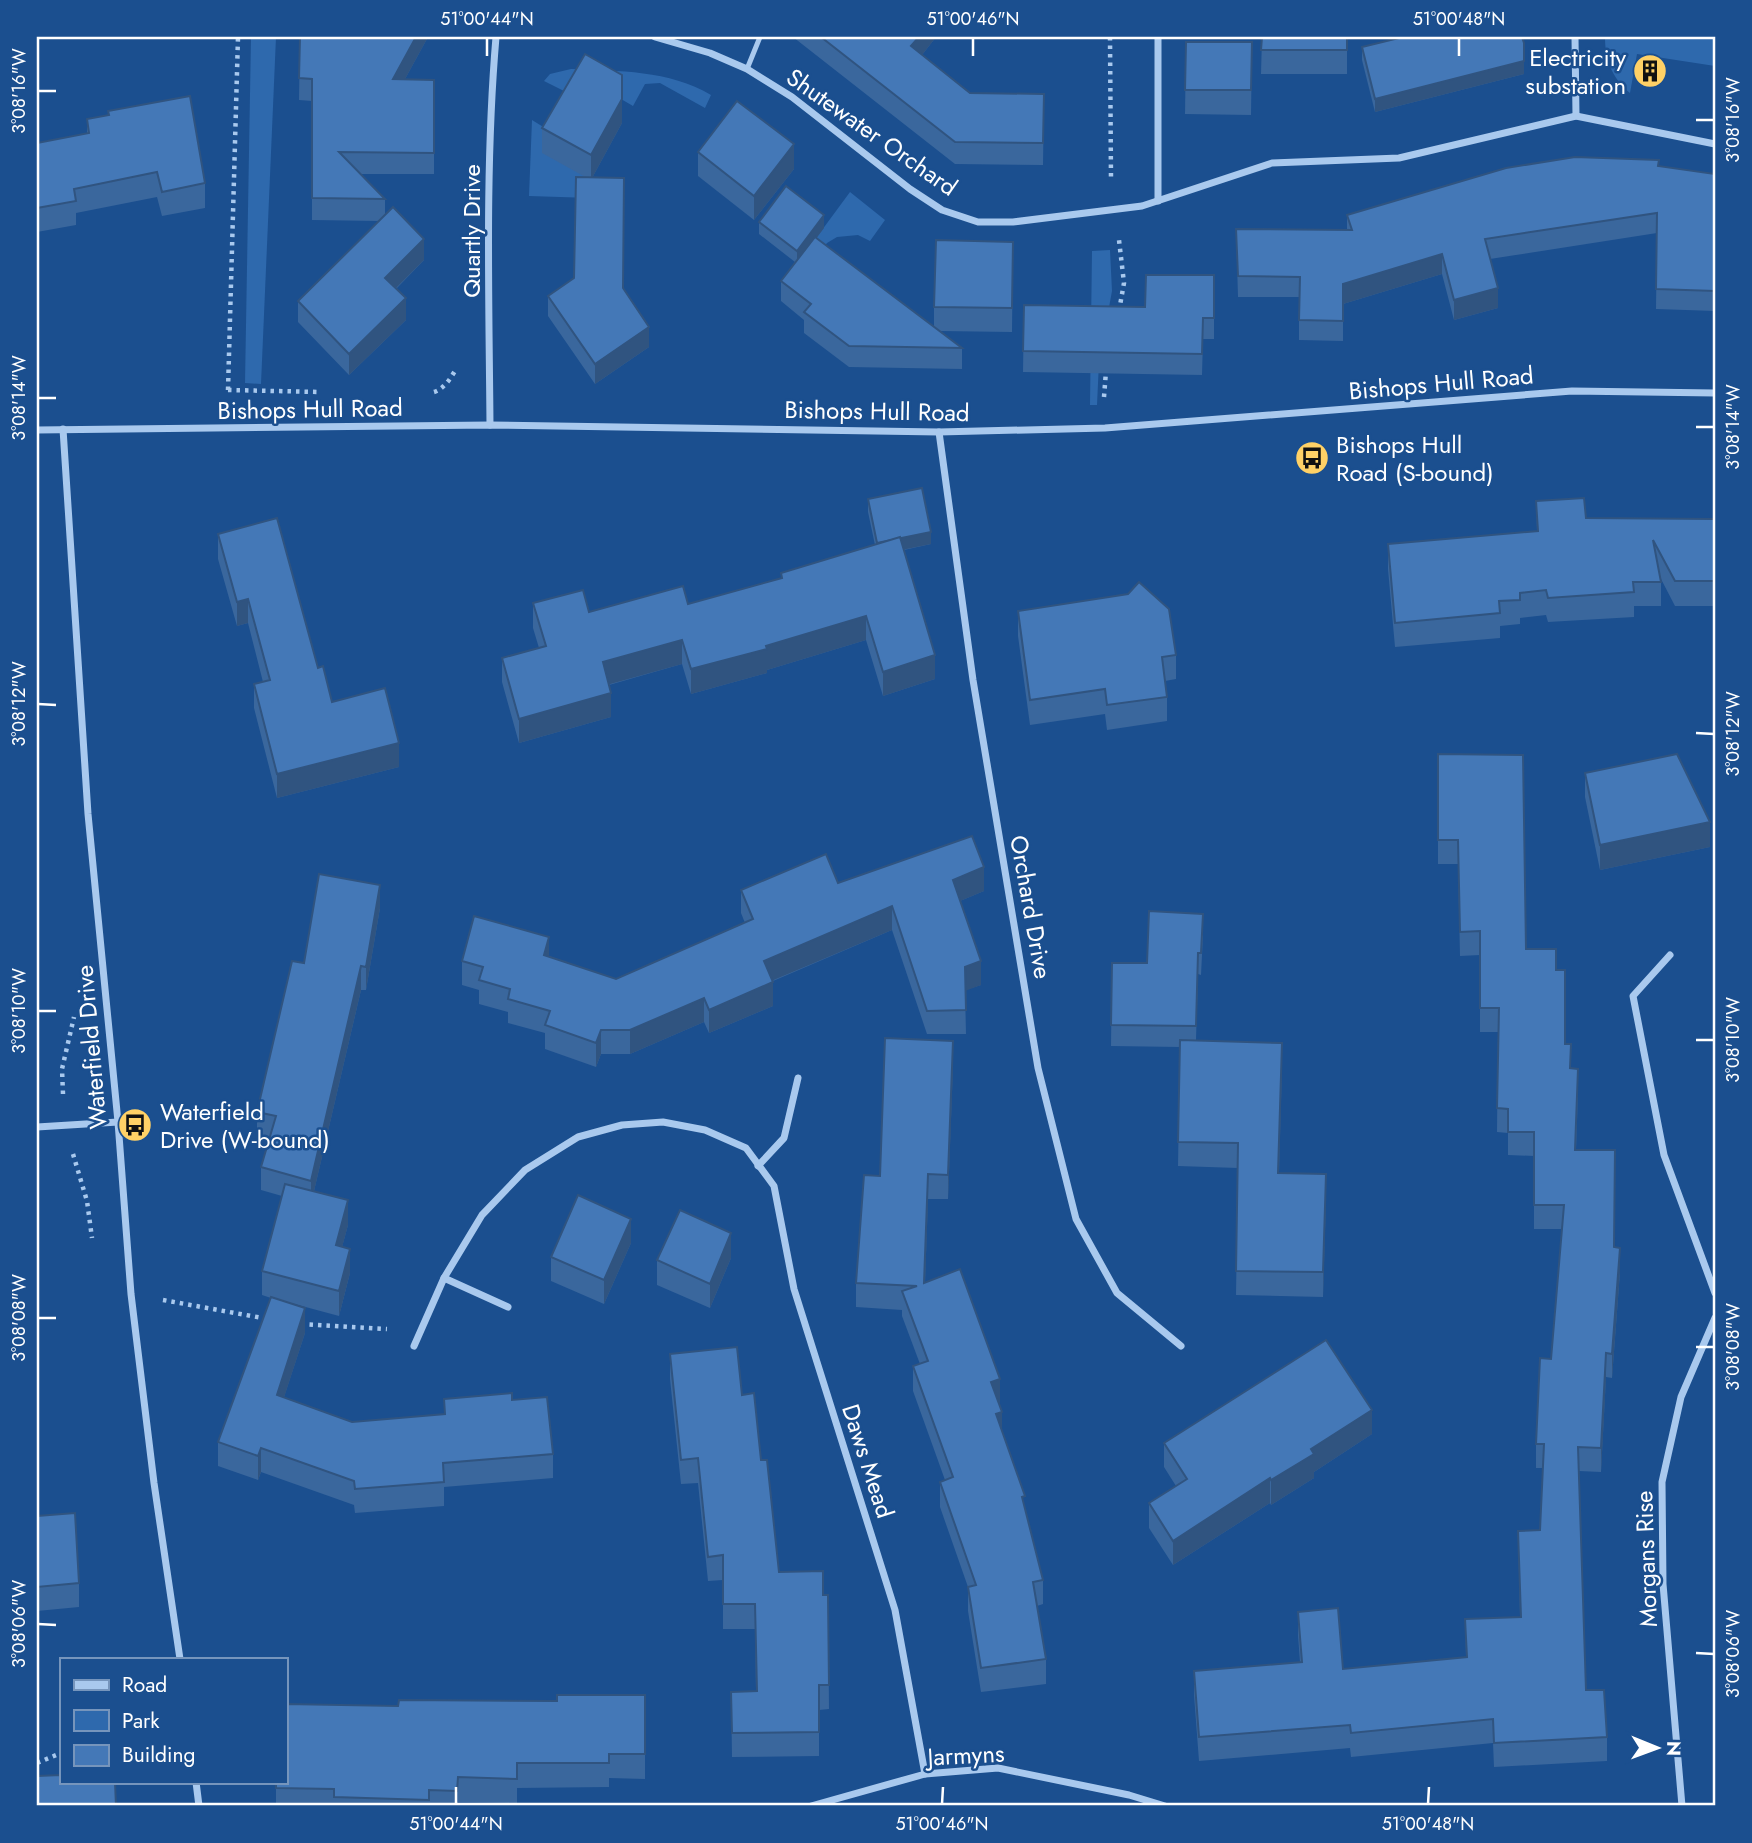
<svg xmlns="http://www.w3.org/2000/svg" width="1752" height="1843" font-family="Jost,sans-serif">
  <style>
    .green { fill: #2e69ad }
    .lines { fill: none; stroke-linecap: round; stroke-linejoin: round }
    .path { stroke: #a9c9ee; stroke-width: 4.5; stroke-dasharray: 3.5 5; stroke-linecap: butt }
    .lane { stroke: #a9c9ee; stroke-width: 5 }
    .street { stroke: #a9c9ee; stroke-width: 7 }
    .wall { fill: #3a679d }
    .shaded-wall { fill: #305480 }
    .building { fill: #4478b7; stroke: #305480; stroke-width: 2 }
    .ticks { fill: none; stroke: #fff; stroke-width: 2.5 }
    .labels { text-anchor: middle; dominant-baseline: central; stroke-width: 5; stroke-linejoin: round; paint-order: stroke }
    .poi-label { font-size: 24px; fill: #fff; stroke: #1b4f8f; text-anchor: start }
    .street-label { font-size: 24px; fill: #fff; stroke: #1b4f8f }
    .neatline { fill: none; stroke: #fff; stroke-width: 2.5 }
    .ticks-label { font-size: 18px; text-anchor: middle; fill: #fff }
  </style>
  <rect width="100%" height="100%" fill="#1b4f8f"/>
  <!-- green -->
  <g class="green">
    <polygon points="251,37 276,37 261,384 245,383"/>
    <path d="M 1605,37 L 1715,37 L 1715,66 L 1637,54 L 1630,93 C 1612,78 1605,60 1605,37 Z"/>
    <path d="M 571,69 C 619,71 669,70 711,95 L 705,108 L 660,83 L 645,84 L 633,106 L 585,78 L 574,96 L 544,81 L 550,74 Z"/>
    <polygon points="532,120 553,133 591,180 591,198 529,196"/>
    <polygon points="850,192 885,220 870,241 858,235 837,237 827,243 815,258 797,264"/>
    <polygon points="1110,250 1112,291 1099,362 1097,405 1090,405 1092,251"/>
  </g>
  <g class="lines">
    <!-- path -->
    <g class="path">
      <polyline points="1110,37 1111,179"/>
      <polyline points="1119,311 1124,283 1119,240"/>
      <polyline points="228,390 320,392"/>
      <polyline points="228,390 238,37"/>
      <path d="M 434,392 C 444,389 451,378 456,369"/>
      <polyline points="1104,397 1106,371"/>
      <polyline points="63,1094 62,1069 74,1017"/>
      <polyline points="73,1154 87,1201 92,1238"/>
      <polyline points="163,1300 268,1319"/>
      <polyline points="301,1324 387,1329"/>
      <polyline points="37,1763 61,1753"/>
    </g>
    <!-- lane -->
    <polyline class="lane" points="747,69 760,37"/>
    <!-- street -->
    <g class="street">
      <polyline points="655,37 710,53 747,69 792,97 910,189 942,210 978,222 1013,222 1142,206 1272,163 1399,158 1576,116 1715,144"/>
      <polyline points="1575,37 1576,116"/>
      <polyline points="1158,201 1158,37"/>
      <path d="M 490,425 C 489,296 485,166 496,37"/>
      <polyline points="63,429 88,814 118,1122 131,1294 154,1483 180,1659"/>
      <polyline points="37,430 490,425 939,432 1105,428 1572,391 1715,393"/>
      <polyline points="939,432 973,680 1038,1068 1076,1219 1117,1293 1181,1346"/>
      <polyline points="1670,955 1633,996 1664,1155 1715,1293"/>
      <polyline points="37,1127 118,1122"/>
      <polyline points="758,1166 784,1138 798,1078"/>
      <polyline points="444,1278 508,1307"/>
      <polyline points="414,1346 444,1278 482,1215 525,1170 578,1137 622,1125 663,1122 705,1130 746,1148 774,1186 794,1289 895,1610 925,1774"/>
      <polyline points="196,1782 199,1806"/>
      <polyline points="811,1806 925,1774 998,1768 1129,1795 1165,1806"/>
      <polyline points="1682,1806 1663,1584 1662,1482 1681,1397 1715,1318"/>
    </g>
  </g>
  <!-- wall -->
  <g class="wall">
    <polygon points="300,37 428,37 405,79 434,80 434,174 360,174 385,199 385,215 424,260 396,289 406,320 349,375 298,322 298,301 379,221 312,220 312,101 299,100"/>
    <polygon points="793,37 936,37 922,55 970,93 1044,94 1043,165 955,164"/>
    <polygon points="1262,37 1347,37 1347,74 1261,74"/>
    <polygon points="1186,42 1252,42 1251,115 1185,114"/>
    <polygon points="1362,47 1524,74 1375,112 1362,60"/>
    <polygon points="108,111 205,183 205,208 162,216 157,197 76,213 76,225 37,232 37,143 87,133 87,119 108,115"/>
    <polygon points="622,123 592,178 623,288 649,347 595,384 548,316 548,296 574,278 587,178 542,153 542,128"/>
    <polygon points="698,152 794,169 754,220 698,176"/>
    <polygon points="1659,166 1715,174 1715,311 1656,309 1657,233 1490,259 1498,308 1454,320 1442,274 1343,304 1343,341 1299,340 1299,297 1238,297 1236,229 1347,230 1347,215"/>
    <polygon points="759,222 824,228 816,238 934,327 934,307 1013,242 1012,332 940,331 962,348 962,369 849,367 804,333 804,320 781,301 781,281 795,262 759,234"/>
    <polygon points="1214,275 1214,339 1203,339 1202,375 1023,372 1024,305 1145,307"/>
    <polygon points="868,499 931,544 904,550 935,679 883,696 866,640 767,670 767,673 691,694 682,664 609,685 611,717 519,743 502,682 502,658 539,648 533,628 533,603 589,612 688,604 781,578 781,573 875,545 868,512"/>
    <polygon points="1536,501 1586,518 1715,519 1715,606 1675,606 1661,579 1661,606 1634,606 1634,617 1548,622 1546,615 1520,618 1520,624 1500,626 1500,638 1395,647 1388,569 1388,544 1537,531"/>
    <polygon points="218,534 318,668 332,702 399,767 277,798 254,708 254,684 263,682 248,623 237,626 218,559"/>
    <polygon points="1018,611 1176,655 1176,679 1165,681 1167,697 1167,721 1107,730 1105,714 1030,725 1018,636"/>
    <polygon points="1438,754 1526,949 1556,970 1565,1044 1578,1093 1576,1150 1615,1247 1620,1272 1612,1378 1606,1377 1601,1472 1579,1471 1586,1690 1607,1737 1607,1761 1494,1767 1493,1743 1351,1757 1350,1748 1199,1761 1194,1695 1194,1671 1300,1662 1298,1635 1298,1612 1343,1669 1466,1657 1465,1619 1520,1617 1518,1531 1540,1530 1543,1468 1536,1468 1536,1444 1551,1359 1562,1229 1534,1229 1534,1156 1508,1155 1508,1133 1497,1132 1498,1032 1480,1032 1480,955 1460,956 1458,864 1438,864"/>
    <polygon points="1585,773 1710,847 1600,870 1585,797"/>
    <polygon points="838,883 984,891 960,901 981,985 965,990 966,1034 927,1034 892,930 773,981 773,1006 709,1033 704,1022 630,1054 601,1054 596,1067 545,1049 545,1033 508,1023 508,1012 479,1004 479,990 462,985 462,961 549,956 616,979 745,923 741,913 741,890"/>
    <polygon points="380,908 366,990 361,990 314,1191 348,1225 342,1247 350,1273 339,1316 287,1302 305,1333 284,1397 352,1422 444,1414 444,1399 512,1400 553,1454 553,1478 444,1487 444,1506 355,1513 354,1505 261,1472 258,1480 218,1466 218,1442 271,1298 262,1295 262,1271 282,1196 261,1190 261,1167 270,1138 257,1135 257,1112 304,963"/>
    <polygon points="1203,935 1201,975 1198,974 1196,1040 1282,1067 1279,1173 1326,1199 1323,1297 1236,1295 1238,1168 1178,1166 1180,1047 1111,1046 1112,963 1147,963"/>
    <polygon points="953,1066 948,1199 928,1199 925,1283 1000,1403 999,1404 1002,1431 1025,1509 1043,1580 1043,1604 1037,1606 1046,1659 1046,1684 981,1692 968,1611 968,1587 940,1507 940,1482 945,1480 913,1391 913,1366 920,1364 902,1316 902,1310 856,1307 856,1283 880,1176"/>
    <polygon points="631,1243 604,1304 551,1281 551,1257"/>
    <polygon points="731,1258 710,1308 657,1285 657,1260"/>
    <polygon points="670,1354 742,1395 761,1460 779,1572 823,1595 828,1595 829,1709 819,1710 819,1756 732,1757 731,1692 756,1691 755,1629 723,1629 723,1580 708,1581 698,1483 681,1484 670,1379"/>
    <polygon points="1372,1434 1314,1472 1314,1478 1271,1505 1270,1503 1173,1565 1149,1528 1149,1503 1176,1486 1164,1467 1164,1443"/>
    <polygon points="37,1516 79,1583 79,1607 37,1611"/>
    <polygon points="645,1695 645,1779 609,1778 609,1787 517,1788 517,1803 458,1802 458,1806 276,1806 276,1782 398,1706 557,1701"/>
  </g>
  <!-- shaded-wall -->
  <g class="shaded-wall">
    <polygon points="416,37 428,37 393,101 393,79"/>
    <polygon points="919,37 936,37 911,69 911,46"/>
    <polygon points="1524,61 1524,74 1375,112 1375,99"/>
    <polygon points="622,99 622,123 591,180 591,155"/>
    <polygon points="794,144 794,169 754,220 754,196"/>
    <polygon points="824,215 824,228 797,264 797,251"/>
    <polygon points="424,239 424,260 385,299 385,278"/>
    <polygon points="1442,254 1442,274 1343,304 1343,284"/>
    <polygon points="1498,288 1498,308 1454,320 1454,300"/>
    <polygon points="406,298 406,320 349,375 349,354"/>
    <polygon points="649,327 649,347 595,384 595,364"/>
    <polygon points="931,532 931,544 877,555 877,543"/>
    <polygon points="248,599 248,623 237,626 237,602"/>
    <polygon points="866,616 866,640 767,670 767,673 691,694 691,669"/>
    <polygon points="682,640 682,664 603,686 603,662"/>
    <polygon points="935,655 935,679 883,696 883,672"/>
    <polygon points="611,693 611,717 519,743 519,719"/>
    <polygon points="399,743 399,767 277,798 277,774"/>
    <polygon points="1710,822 1710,847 1600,870 1600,845"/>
    <polygon points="984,867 984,891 953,904 953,880"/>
    <polygon points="380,885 380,908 366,990 366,967"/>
    <polygon points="892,906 892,930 764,984 764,961"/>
    <polygon points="549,937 549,961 544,955"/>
    <polygon points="981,961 981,985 965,991 965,967"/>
    <polygon points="361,966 361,990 311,1204 311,1181"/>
    <polygon points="773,982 773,1006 709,1033 709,1010"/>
    <polygon points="704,998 704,1022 630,1054 630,1030"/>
    <polygon points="601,1030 601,1054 596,1067 596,1043"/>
    <polygon points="953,1041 953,1066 948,1199 948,1175"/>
    <polygon points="1282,1043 1282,1067 1278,1197 1278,1173"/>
    <polygon points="928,1174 928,1199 924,1308 924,1283"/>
    <polygon points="1326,1174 1326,1199 1323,1297 1323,1272"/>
    <polygon points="348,1200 348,1225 336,1270 336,1245"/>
    <polygon points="631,1219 631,1243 604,1304 604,1280"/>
    <polygon points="731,1233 731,1258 710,1308 710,1284"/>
    <polygon points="1620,1248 1620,1272 1612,1378 1612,1354"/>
    <polygon points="350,1249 350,1273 339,1316 339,1291"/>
    <polygon points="305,1308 305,1333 277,1419 277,1395"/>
    <polygon points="1606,1353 1606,1377 1601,1472 1601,1448"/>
    <polygon points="1000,1379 1000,1403 991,1407 991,1382"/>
    <polygon points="1372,1410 1372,1434 1314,1472 1314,1478 1271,1505 1271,1480 1311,1449"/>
    <polygon points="1002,1412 1002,1436 996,1414"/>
    <polygon points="261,1448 261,1472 258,1480 258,1456"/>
    <polygon points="1270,1478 1270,1503 1173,1565 1173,1541"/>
  </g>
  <!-- building -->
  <g class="building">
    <polygon points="300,37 416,37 393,79 434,80 434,153 339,152 385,199 312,198 312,79 299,78"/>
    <polygon points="821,37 919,37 911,46 970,93 1044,94 1043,143 955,142"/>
    <polygon points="1262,37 1347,37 1347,50 1261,50"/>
    <polygon points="1403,37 1522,37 1524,43 1524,61 1375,99 1362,47"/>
    <polygon points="1186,42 1252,42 1251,90 1185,90"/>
    <polygon points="585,54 622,75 622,99 591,155 542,128"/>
    <polygon points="190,96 205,183 162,192 157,172 74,189 76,201 37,208 37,143 89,133 87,119 109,115 108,111"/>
    <polygon points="737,101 794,144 754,196 698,152"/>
    <polygon points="1575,157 1659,160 1658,166 1715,174 1715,291 1656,289 1657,213 1485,239 1498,288 1454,300 1442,254 1343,284 1343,321 1299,320 1300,277 1238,276 1236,229 1352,230 1347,215 1506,168"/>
    <polygon points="576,177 624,178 623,288 649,327 595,364 548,296 574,278"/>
    <polygon points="786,186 824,215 797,251 759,222"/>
    <polygon points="393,207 424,239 385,278 406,298 349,354 298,301"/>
    <polygon points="815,237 962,348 849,346 804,312 811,304 781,281"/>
    <polygon points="936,240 1013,242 1012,308 934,307"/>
    <polygon points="1146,275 1214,275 1214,318 1203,318 1202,354 1023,351 1024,305 1145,307"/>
    <polygon points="922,488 931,532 877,543 868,499"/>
    <polygon points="1584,498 1586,518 1715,519 1715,581 1675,581 1653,540 1661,582 1633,582 1634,592 1548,598 1546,590 1520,593 1520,600 1499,601 1500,613 1395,623 1388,544 1538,531 1536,501"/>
    <polygon points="277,518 318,668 323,666 332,702 385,688 399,743 277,774 254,684 270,680 248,599 237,602 218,534"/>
    <polygon points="900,537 935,655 883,672 866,616 766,646 767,649 691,669 682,640 603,662 611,693 519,719 502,658 546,646 533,603 583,590 589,612 683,586 688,604 782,578 781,573"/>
    <polygon points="1139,582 1169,609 1176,655 1162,657 1167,697 1107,705 1105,689 1030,700 1018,611 1128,594"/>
    <polygon points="1438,754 1523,755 1526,949 1556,949 1556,970 1565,970 1565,1044 1571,1044 1570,1068 1578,1069 1575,1150 1615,1150 1614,1247 1620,1248 1612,1354 1606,1353 1601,1448 1578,1447 1586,1690 1604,1690 1607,1737 1494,1743 1493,1719 1351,1733 1350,1725 1199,1737 1194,1671 1302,1662 1298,1612 1338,1608 1343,1669 1467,1657 1465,1619 1521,1617 1518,1531 1540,1530 1544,1444 1536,1444 1540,1358 1551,1359 1564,1205 1534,1205 1534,1132 1508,1132 1508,1109 1497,1108 1499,1008 1480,1008 1480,931 1460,932 1458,840 1438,840"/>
    <polygon points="1677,754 1710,822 1600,845 1585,773"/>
    <polygon points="972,836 984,867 953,880 981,961 965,967 966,1010 927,1011 892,906 764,961 773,982 709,1010 704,998 630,1030 601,1030 596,1043 545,1025 550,1011 508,999 510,989 479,980 483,967 462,961 474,916 549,937 544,955 616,979 753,919 741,890 826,854 838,883"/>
    <polygon points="319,874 380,885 366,967 361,966 311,1181 261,1167 276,1116 257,1112 292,961 304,963"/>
    <polygon points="1149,911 1203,914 1201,953 1198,953 1196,1026 1111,1025 1112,963 1147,963"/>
    <polygon points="885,1038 953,1041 948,1175 928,1174 924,1283 960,1269 1000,1379 991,1382 1002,1412 996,1414 1025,1496 1022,1497 1043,1580 1033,1582 1046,1659 981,1668 968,1587 976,1585 940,1482 953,1477 913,1366 928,1361 902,1291 917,1286 856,1283 864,1175 880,1176"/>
    <polygon points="1180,1040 1282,1043 1278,1173 1326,1174 1323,1272 1236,1271 1238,1143 1178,1142"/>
    <polygon points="285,1184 348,1200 336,1245 350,1249 339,1291 262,1271"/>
    <polygon points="578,1195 631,1219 604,1280 551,1257"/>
    <polygon points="680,1210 731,1233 710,1284 657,1260"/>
    <polygon points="271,1297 305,1308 277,1395 352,1422 445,1414 444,1399 512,1393 512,1400 547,1397 553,1454 443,1463 444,1482 355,1489 354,1481 261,1448 258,1456 218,1442"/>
    <polygon points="1326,1340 1372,1410 1311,1449 1314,1454 1271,1480 1270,1478 1173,1541 1149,1503 1187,1479 1164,1443"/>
    <polygon points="737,1347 742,1395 754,1393 761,1460 767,1460 779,1572 823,1571 823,1595 828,1595 829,1685 819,1685 819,1732 732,1733 731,1692 757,1691 755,1604 723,1604 723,1555 708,1557 698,1458 681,1460 670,1354"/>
    <polygon points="75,1513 79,1583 37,1587 37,1516"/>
    <polygon points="557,1695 645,1695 645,1754 609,1754 609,1763 517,1763 517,1779 458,1777 457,1791 429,1790 429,1800 334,1797 334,1789 276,1788 276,1782 285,1782 285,1704 398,1706 399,1700 557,1701"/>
    <polygon points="61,1775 61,1782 115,1782 116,1806 37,1806 37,1776"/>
  </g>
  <!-- ticks -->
  <path class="ticks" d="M 487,56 L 487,38M 973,56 L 973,38M 1459,56 L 1459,38M 38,91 L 56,91M 1696,120 L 1714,120M 38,398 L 56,398M 1696,427 L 1714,427M 38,704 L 56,705M 1696,733 L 1714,734M 38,1011 L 56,1011M 1696,1040 L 1714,1040M 38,1318 L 56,1318M 1696,1347 L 1714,1347M 38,1624 L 56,1625M 1696,1653 L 1714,1654M 456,1804 L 456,1787M 942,1804 L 943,1787M 1428,1804 L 1429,1787"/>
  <!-- icons -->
  <defs>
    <g id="building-disc" transform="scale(1.75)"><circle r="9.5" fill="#ffd166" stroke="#1b4f8f"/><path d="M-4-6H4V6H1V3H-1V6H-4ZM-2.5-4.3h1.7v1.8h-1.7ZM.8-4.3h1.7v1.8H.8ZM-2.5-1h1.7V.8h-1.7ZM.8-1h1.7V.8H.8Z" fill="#111"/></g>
    <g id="bus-disc" transform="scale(1.75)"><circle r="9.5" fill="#ffd166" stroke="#1b4f8f"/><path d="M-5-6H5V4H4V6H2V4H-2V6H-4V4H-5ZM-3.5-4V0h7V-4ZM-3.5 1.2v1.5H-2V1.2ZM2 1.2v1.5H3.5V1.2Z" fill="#111"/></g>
  </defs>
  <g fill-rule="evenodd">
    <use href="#building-disc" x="1650" y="71"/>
    <use href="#bus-disc" x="1312" y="458"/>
    <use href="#bus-disc" x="135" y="1125"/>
  </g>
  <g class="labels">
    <!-- poi labels -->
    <g class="poi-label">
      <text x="1626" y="57" text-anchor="end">Electricity<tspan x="1626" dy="28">substation</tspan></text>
      <text x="1336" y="444">Bishops Hull<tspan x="1336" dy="28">Road (S-bound)</tspan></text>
      <text x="160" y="1111">Waterfield<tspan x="160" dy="28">Drive (W-bound)</tspan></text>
    </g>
    <!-- street labels -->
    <g class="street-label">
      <text transform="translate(872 132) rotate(35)">Shutewater Orchard</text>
      <text transform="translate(471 231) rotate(-90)">Quartly Drive</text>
      <text transform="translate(1441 383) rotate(-5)">Bishops Hull Road</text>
      <text transform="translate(310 409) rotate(-1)">Bishops Hull Road</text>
      <text transform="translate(877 411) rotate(1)">Bishops Hull Road</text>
      <text transform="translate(1031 907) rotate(80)">Orchard Drive</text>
      <text transform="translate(91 1047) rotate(-95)">Waterfield Drive</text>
      <text transform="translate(868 1461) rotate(72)">Daws Mead</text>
      <text transform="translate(1646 1559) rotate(-92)">Morgans Rise</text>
      <text transform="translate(966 1755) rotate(-3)">Jarmyns</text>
    </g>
  </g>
  <!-- border -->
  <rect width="1752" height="1843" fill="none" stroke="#1b4f8f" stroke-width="77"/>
  <!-- legend -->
  <rect x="60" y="1658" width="228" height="126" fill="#1b4f8f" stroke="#7695bc" stroke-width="2"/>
  <rect x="74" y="1680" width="35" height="10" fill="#a9c9ee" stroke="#7695bc" stroke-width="2"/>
  <text x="122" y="1692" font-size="21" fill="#ffffff">Road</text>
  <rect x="74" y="1710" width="35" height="21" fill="#2e69ad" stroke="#7695bc" stroke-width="2"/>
  <text x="122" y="1728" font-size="21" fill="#ffffff">Park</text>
  <rect x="74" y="1745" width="35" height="21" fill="#4478b7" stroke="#7695bc" stroke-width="2"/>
  <text x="122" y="1762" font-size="21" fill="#ffffff">Building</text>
  <!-- north arrow -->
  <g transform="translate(1657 1748) rotate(91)" stroke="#1b4f8f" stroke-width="5" paint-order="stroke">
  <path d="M0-5L12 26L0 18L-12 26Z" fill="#ffffff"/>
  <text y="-10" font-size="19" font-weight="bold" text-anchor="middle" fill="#ffffff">N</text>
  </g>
  <rect x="38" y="38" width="1676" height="1766" class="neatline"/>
  <g class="ticks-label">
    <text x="487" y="25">51°00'44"N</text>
    <text x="973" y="25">51°00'46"N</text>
    <text x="1459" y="25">51°00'48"N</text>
    <text transform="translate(19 91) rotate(-90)" y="6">3°08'16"W</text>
    <text transform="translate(1733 120) rotate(-90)" y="6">3°08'16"W</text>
    <text transform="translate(19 398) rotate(-90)" y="6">3°08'14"W</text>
    <text transform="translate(1733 427) rotate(-90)" y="6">3°08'14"W</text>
    <text transform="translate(19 704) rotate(-90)" y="6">3°08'12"W</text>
    <text transform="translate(1733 734) rotate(-90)" y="6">3°08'12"W</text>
    <text transform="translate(19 1011) rotate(-90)" y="6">3°08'10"W</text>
    <text transform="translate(1733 1040) rotate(-90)" y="6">3°08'10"W</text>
    <text transform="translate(19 1318) rotate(-90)" y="6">3°08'08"W</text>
    <text transform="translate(1733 1347) rotate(-90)" y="6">3°08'08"W</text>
    <text transform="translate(19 1624) rotate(-90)" y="6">3°08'06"W</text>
    <text transform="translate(1733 1654) rotate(-90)" y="6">3°08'06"W</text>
    <text x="456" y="1830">51°00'44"N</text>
    <text x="942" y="1830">51°00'46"N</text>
    <text x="1428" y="1830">51°00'48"N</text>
  </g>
</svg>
